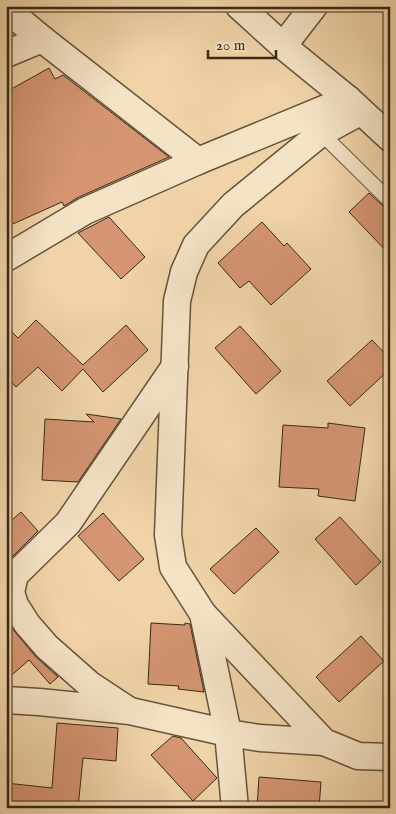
<svg xmlns="http://www.w3.org/2000/svg" width="396" height="814" font-family="'IM FELL English',serif">
  <style>
    .building { fill: #d59572; stroke: #382917 }
    .lines { fill: none; stroke-linecap: round; stroke-linejoin: round }
    .lane-casing { stroke: #66543b; stroke-width: 16 }
    .street-casing { stroke: #66543b; stroke-width: 29 }
    .lane { stroke: #f5e3c6; stroke-width: 14 }
    .street { stroke: #f5e3c6; stroke-width: 26 }
  </style>
  <rect width="100%" height="100%" fill="#f0d4a8"/>
  <filter id="stains"><feTurbulence type="fractalNoise" baseFrequency=".004" numOctaves="4"/><feColorMatrix values="0 0 0 0 .2 0 0 0 0 .09 0 0 0 0 .02 0 0 0 .5 -.17"/></filter>
  <radialGradient id="worn" r=".72"><stop offset=".6" stop-color="#630" stop-opacity="0"/><stop offset="1" stop-color="#630" stop-opacity=".3"/></radialGradient>
  <!-- building -->
  <g class="building">
    <polygon points="49,68 55,79 63,75 169,157 79,197 64,206 62,202 6,227 6,92"/>
    <polygon points="369,193 384,207 390,210 390,255 349,212"/>
    <polygon points="109,217 145,257 121,279 78,233"/>
    <polygon points="262,222 284,246 287,243 311,269 271,305 249,281 240,288 218,263"/>
    <polygon points="36,320 83,365 126,325 148,350 103,392 83,369 62,391 38,367 16,387 6,376 6,326 18,338"/>
    <polygon points="240,326 281,371 256,394 215,348"/>
    <polygon points="372,340 390,359 390,369 350,406 327,381"/>
    <polygon points="86,414 121,419 78,482 42,480 45,419 94,422"/>
    <polygon points="328,423 365,428 355,501 318,496 319,489 279,487 283,425 328,428"/>
    <polygon points="21,512 38,531 6,563 6,525"/>
    <polygon points="103,513 144,559 119,581 78,536"/>
    <polygon points="340,517 381,562 356,585 315,539"/>
    <polygon points="256,528 279,552 234,594 210,569"/>
    <polygon points="151,623 185,625 185,623 190,624 204,692 178,689 179,686 148,684"/>
    <polygon points="10,626 36,657 58,677 50,684 29,660 6,680 6,629"/>
    <polygon points="361,636 384,661 339,702 316,677"/>
    <polygon points="57,723 118,728 116,761 83,758 78,808 6,808 6,783 52,788"/>
    <polygon points="173,736 181,738 217,778 193,801 151,755"/>
    <polygon points="259,777 321,782 319,808 257,808"/>
  </g>
  <g class="lines">
    <!-- lane casing -->
    <g class="lane-casing">
      <polyline id="lane" points="321,133 390,201"/>
    </g>
    <!-- street casing -->
    <g class="street-casing">
      <g id="street">
        <polyline points="239,6 283,46 348,99 390,138"/>
        <polyline points="6,9 42,39 198,161"/>
        <polyline points="283,46 314,6"/>
        <polyline points="6,54 42,39"/>
        <polyline points="360,112 321,133 233,205 196,245 184,272 177,301 168,535 173,567 203,614 324,742 358,756 390,757"/>
        <polyline points="6,258 85,211 198,161 348,99"/>
        <polyline points="203,614 228,733 235,808"/>
        <polyline points="6,700 39,702 130,711 228,733 260,738 324,742"/>
        <polyline points="130,711 89,684 47,647 27,624 15,605 11,592 15,575 68,523 175,366"/>
      </g>
    </g>
    <!-- lane -->
    <use href="#lane" class="lane"/>
    <!-- street -->
    <use href="#street" class="street"/>
  </g>
  <!-- margin -->
  <rect width="396" height="814" fill="none" stroke="#f0d4a8" stroke-width="25"/>
  <rect x="8" y="8" width="381" height="799" fill="none" stroke="#382917" stroke-width="2.5"/>
  <rect x="12" y="12" width="371" height="789" fill="none" stroke="#382917"/>
  <!-- scale -->
  <path d="M208 50v8h68v-8" fill="none" stroke="#382917" stroke-width="2.5"/>
  <text x="216" y="50" font-size="15" fill="#382917" stroke="#f5e3c6" stroke-width="4" paint-order="stroke">20 m</text>
  <rect width="100%" height="100%" filter="url(#stains)"/>
  <rect width="100%" height="100%" fill="url(#worn)"/>
</svg>
